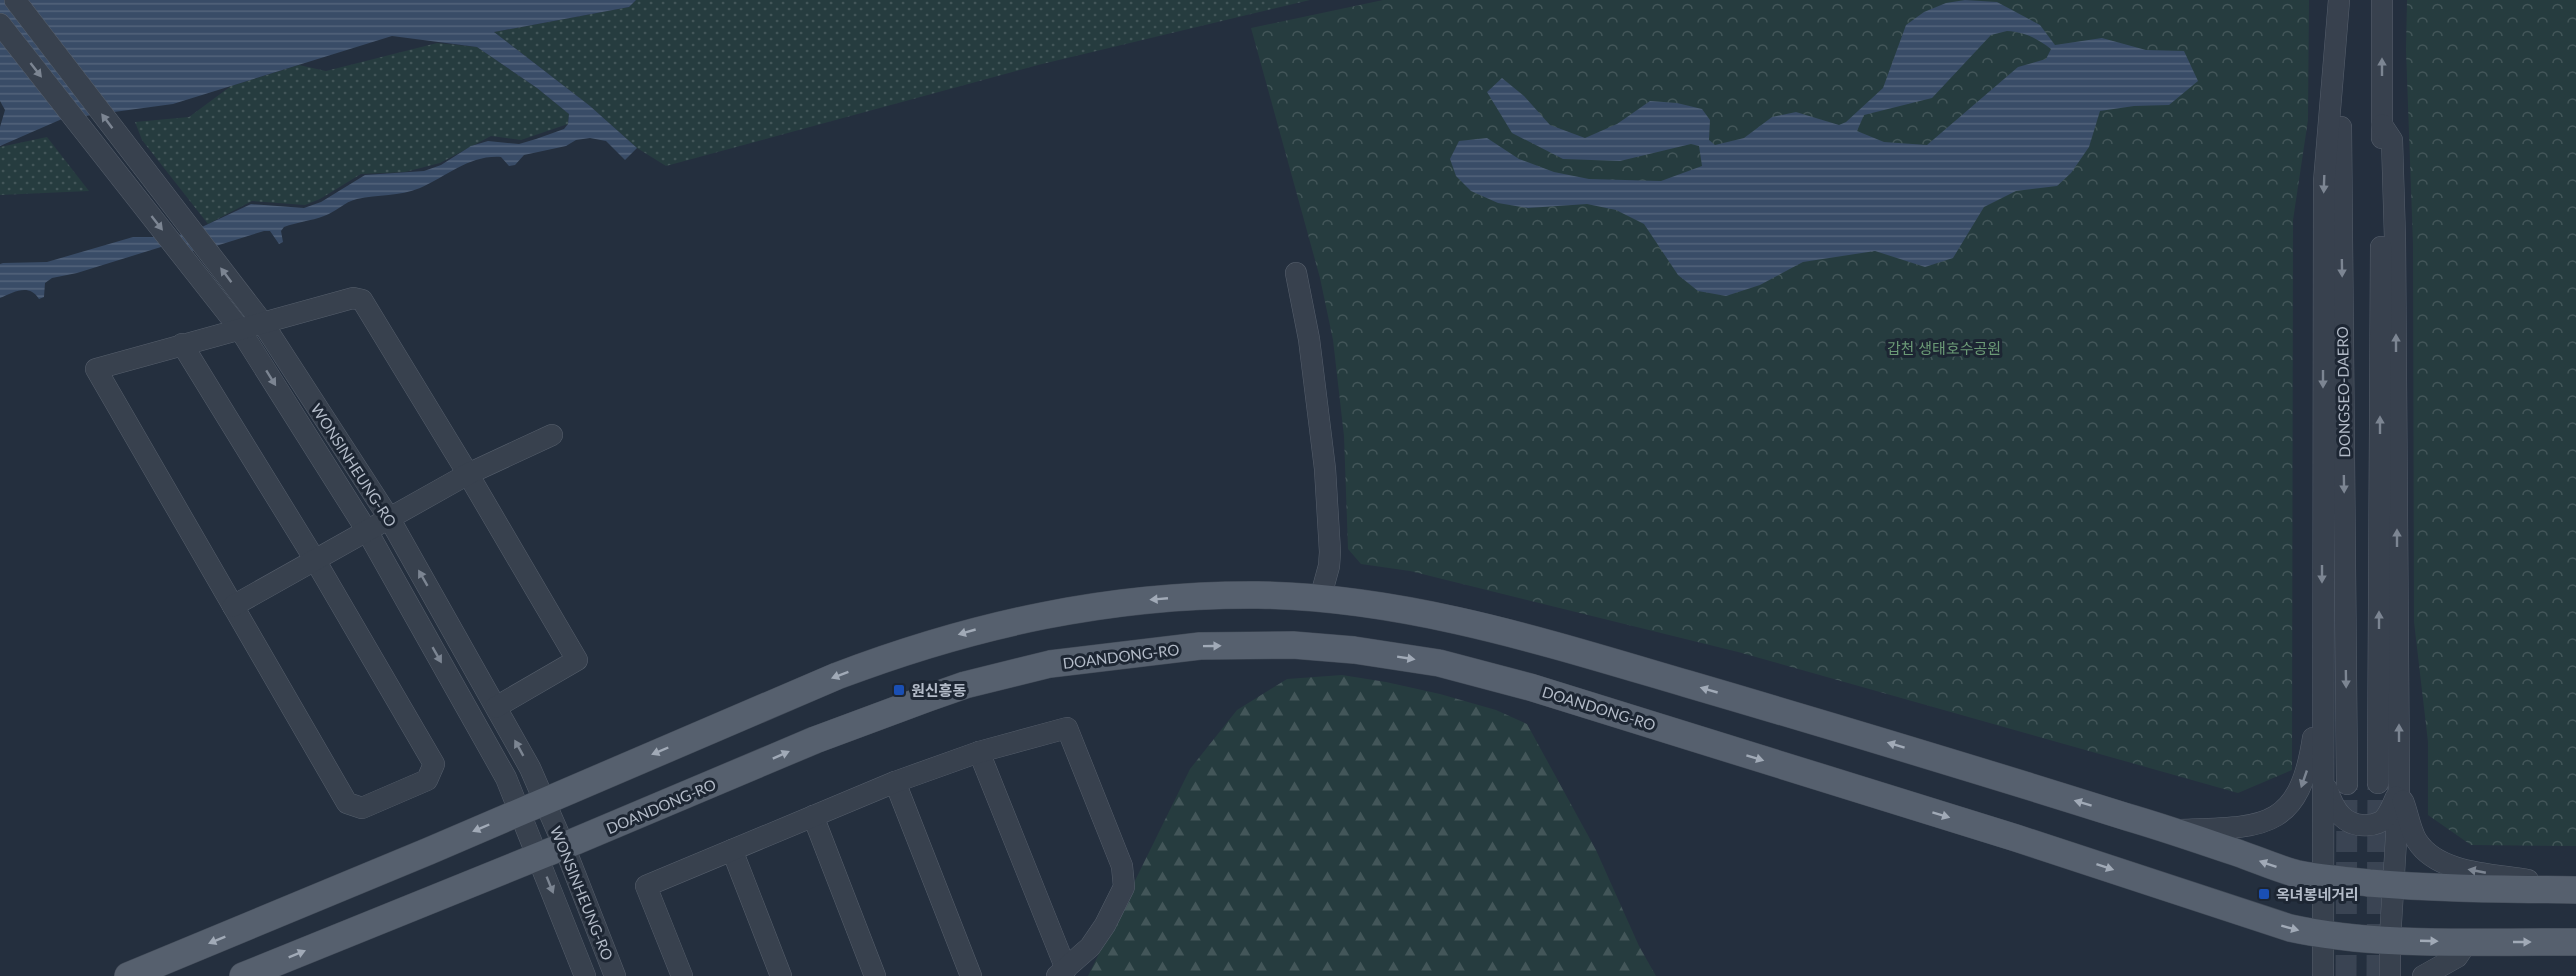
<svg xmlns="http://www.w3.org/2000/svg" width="2576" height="976" font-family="Lato,'Noto Sans KR',sans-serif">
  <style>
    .grass { fill: url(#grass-dots) }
    .forest { fill: url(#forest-firs) }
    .park { fill: url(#park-crowns) }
    .water { fill: url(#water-rules); fill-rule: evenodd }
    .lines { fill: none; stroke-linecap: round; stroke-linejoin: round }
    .minor-tunnel { stroke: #3a4453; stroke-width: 21; stroke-dasharray: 21 10; stroke-linecap: butt }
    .minor-casing { stroke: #565f6c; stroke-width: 22 }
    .major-casing { stroke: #414a57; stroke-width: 28 }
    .minor { stroke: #38414e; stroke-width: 21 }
    .major { stroke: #56606e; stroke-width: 27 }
    .oneway { fill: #7c8592 }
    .oneway2 { fill: #a1aab7 }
    .transit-dot { fill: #1a4fb4; stroke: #1d2633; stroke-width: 2 }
    .labels { text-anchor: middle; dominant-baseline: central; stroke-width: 6; stroke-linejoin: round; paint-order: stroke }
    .park-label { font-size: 15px; fill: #6b9a76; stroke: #1d2633 }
    .street-label { font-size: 15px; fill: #b4bcc9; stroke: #1d2633 }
    .poi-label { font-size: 15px; font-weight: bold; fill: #b4bcc9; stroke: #1d2633; text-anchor: start }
  </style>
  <defs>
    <pattern id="grass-dots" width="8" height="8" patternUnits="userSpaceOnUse" patternTransform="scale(1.5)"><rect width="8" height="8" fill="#263c3f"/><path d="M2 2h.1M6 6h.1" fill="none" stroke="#435659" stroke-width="1.8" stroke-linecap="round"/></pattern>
    <pattern id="forest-firs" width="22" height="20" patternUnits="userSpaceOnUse" patternTransform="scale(1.5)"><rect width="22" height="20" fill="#263c3f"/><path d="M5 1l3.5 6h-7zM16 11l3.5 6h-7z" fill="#435659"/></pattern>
    <pattern id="park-crowns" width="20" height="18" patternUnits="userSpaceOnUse" patternTransform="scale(1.5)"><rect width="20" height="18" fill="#263c3f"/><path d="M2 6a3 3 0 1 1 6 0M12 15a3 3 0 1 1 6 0" fill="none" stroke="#435659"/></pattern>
    <pattern id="water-rules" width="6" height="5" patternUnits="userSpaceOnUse" patternTransform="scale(1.5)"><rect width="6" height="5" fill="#394c67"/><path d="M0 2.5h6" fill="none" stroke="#53647b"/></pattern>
  </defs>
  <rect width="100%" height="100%" fill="#242f3e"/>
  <!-- grass -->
  <g class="grass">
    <polygon points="636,0 1310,0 1038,65 666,166 637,148 590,106 494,32 629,7"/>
    <polygon points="437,43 477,47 537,88 569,114 568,124 521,140 491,136 440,163 405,172 361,174 320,199 305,205 252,201 208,224 142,140 135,122 189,117 231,86 299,65 326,71"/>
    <polygon points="47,137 89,191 0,195 0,147"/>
  </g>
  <!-- forest -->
  <polygon class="forest" points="1342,675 1386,682 1440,694 1496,710 1527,724 1596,850 1639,946 1656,976 1088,976 1190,769 1237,710 1287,679"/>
  <!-- park -->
  <g class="park">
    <polygon points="1383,0 2309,0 2308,120 2293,220 2292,770 2238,793 1738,652 1410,571 1361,564 1348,549 1344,436 1333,340 1320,278 1251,28"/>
    <polygon points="2407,0 2576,0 2576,846 2471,845 2428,815 2428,742 2414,622 2413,244 2406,50"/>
  </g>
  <!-- water -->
  <g class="water">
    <path d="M 0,0 L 636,0 L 629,7 L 494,32 L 590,106 L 637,148 L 625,160 L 606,141 L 590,138 L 576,140 L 566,146 L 524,155 L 515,165 L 509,166 L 501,157 C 469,155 448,176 420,188 C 399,197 378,194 357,199 C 344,202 336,212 324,216 C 311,221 297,222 284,227 L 281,231 L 283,242 L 279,244 L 270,231 L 264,231 L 203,250 L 187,251 L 161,247 L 77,273 L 52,278 L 45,283 L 44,297 L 39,299 C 29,283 14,292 0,298 L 0,264 L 3,263 L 47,262 L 133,237 L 166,237 L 189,233 L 251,204 L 304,208 L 321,202 L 365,175 L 424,171 L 441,165 L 471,146 L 488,141 L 519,144 L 536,139 L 564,129 L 568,124 L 569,114 L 537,88 L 477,47 L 392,36 L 173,104 L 62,119 L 0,146 L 0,127 L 5,110 L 0,101 Z"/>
    <path d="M 1965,0 L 1997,2 L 2040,25 L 2055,45 L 2102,38 L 2146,50 L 2184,51 L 2198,81 L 2169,105 L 2134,106 L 2100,111 L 2089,147 L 2071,173 L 2057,186 L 2016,191 L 1984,207 L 1953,258 L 1925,267 L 1875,251 L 1803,262 L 1760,285 L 1726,296 L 1698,291 L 1678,275 L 1644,224 L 1616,210 L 1587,204 L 1528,208 L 1498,203 L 1471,191 L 1456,176 L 1450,159 L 1459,141 L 1487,138 L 1519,159 L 1554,172 L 1589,179 L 1661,181 L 1702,166 L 1699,146 L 1691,144 L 1620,161 L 1563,159 L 1512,133 L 1487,92 L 1502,78 L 1524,96 L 1550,125 L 1585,138 L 1617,124 L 1650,101 L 1677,103 L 1702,109 L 1710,120 L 1709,140 L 1715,145 L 1744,138 L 1772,117 L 1796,112 L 1839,125 L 1846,122 L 1883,88 L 1906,25 L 1924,12 L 1946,3 ZM 2007,31 C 2025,32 2036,38 2051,49 L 2046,59 L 2018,67 L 1927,145 L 1884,142 L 1857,131 L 1864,115 L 1932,98 L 1991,35 Z"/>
  </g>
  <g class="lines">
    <!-- minor-tunnel -->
    <g class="minor-tunnel">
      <polyline points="2346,976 2347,784"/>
      <polyline points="2377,976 2378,783"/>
    </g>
    <!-- minor casing -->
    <g class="minor-casing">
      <g id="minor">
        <polyline points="15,0 262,322 389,518 530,768 564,846 615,976"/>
        <polyline points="2382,0 2382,138"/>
        <polyline points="0,24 239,328 367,531 506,778 585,976"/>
        <polyline points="2382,125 2392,140 2395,239 2399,791 2390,939 2390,976"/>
        <polyline points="2341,127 2347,784"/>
        <polyline points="1296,273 1309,339 1325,469 1330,552 1329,566 1320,599"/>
        <polyline points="182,344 315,560 434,764 427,780 362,808 347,803 96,369 353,298 362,300 468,474 577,660 496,707"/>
        <polyline points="233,606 468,474 552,435"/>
        <polyline points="979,752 1066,969"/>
        <polyline points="895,782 971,976"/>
        <polyline points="2378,783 2381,247"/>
        <path d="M 2327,789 C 2334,810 2344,827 2368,825 C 2374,825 2382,822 2385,818 C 2390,812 2393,804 2396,797"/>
        <path d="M 2403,801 C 2408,813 2410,830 2417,841 C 2438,874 2493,874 2528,880"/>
        <polyline points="813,816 875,976"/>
        <path d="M 2180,830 C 2263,827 2299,831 2313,738"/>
        <polyline points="732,850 781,976"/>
        <polyline points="682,976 646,886 895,782 979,752 1067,728 1122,866 1124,887 1105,925 1090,947 1057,976"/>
        <polyline points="2323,976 2324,182 2339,0"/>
        <polyline points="2423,976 2457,957 2468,941"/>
      </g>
    </g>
    <!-- major casing -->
    <g class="major-casing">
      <g id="major">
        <path d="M 128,976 L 429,851 L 837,676 C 974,624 1111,594 1258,595 C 1406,597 1548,643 1688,684 C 1835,727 1981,771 2127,817 C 2165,828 2202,841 2238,853 C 2258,860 2278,869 2298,874 C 2321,879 2346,880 2369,883 C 2438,889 2507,889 2576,890"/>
        <path d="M 243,976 L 564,846 L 815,740 L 928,698 L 965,685 L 1050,664 L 1200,646 L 1293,645 L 1354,650 L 1439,663 L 1530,687 L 2016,838 L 2290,928 C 2382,948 2482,941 2576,942"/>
      </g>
    </g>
    <!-- minor -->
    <use href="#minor" class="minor"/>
    <!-- major -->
    <use href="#major" class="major"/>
  </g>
  <!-- one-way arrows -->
  <defs><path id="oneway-solid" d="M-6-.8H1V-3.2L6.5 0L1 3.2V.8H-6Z" transform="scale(1.5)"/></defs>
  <g class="oneway">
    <use href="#oneway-solid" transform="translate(2382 67) rotate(-90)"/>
    <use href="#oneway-solid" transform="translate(36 70) rotate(52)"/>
    <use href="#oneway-solid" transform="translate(107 121) rotate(-127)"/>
    <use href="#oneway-solid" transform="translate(2324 184) rotate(92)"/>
    <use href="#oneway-solid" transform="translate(157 223) rotate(52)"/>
    <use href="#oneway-solid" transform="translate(2342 268) rotate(89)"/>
    <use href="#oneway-solid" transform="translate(226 275) rotate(-127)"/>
    <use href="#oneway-solid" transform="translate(2396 343) rotate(-90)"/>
    <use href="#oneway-solid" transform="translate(271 378) rotate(58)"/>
    <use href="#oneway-solid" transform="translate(2323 379) rotate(90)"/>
    <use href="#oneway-solid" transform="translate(2380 425) rotate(-90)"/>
    <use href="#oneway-solid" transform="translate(2344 484) rotate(89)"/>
    <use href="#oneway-solid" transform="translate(2397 538) rotate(-90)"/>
    <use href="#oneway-solid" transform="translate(2322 574) rotate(90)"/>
    <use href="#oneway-solid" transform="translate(423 578) rotate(-120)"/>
    <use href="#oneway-solid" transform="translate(2379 620) rotate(-90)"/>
    <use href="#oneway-solid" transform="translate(437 655) rotate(60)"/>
    <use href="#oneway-solid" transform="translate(2346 679) rotate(89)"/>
    <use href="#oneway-solid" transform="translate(2399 733) rotate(-90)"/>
    <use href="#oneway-solid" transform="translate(519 748) rotate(-119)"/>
    <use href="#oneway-solid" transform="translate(2304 779) rotate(109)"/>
    <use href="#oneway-solid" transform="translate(2477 871) rotate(-169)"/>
    <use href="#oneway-solid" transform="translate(550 885) rotate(68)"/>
  </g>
  <g class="oneway2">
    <use href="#oneway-solid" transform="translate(1159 599) rotate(175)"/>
    <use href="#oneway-solid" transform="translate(967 632) rotate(164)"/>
    <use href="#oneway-solid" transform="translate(1212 646) rotate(-1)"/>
    <use href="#oneway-solid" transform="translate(1406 658) rotate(9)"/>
    <use href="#oneway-solid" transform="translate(840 675) rotate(159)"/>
    <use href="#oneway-solid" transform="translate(1709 690) rotate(-164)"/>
    <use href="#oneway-solid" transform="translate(1896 745) rotate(-163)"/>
    <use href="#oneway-solid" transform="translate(660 751) rotate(157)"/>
    <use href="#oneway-solid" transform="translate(781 755) rotate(-24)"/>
    <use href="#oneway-solid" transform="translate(1755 758) rotate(17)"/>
    <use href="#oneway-solid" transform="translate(2083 803) rotate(-163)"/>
    <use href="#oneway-solid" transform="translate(1941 815) rotate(17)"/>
    <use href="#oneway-solid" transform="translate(481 828) rotate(157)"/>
    <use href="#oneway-solid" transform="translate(2268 864) rotate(-161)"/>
    <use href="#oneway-solid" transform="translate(2105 867) rotate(18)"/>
    <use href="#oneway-solid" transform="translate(2290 928) rotate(15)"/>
    <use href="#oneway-solid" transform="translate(217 940) rotate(158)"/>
    <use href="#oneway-solid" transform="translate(2429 941) rotate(2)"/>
    <use href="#oneway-solid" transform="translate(2522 942)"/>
    <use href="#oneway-solid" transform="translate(297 954) rotate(-22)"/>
  </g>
  <!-- markers -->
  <g class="transit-dot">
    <rect x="893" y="684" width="12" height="12" rx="3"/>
    <rect x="2258" y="888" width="12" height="12" rx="3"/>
  </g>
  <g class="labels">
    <!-- park labels -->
    <g class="park-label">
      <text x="1944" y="348">갑천 생태호수공원</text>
    </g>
    <!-- street labels -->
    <g class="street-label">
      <text transform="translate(2343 392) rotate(-91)">DONGSEO-DAERO</text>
      <text transform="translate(354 465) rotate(57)">WONSINHEUNG-RO</text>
      <text transform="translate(1121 656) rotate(-7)">DOANDONG-RO</text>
      <text transform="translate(1599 708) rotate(17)">DOANDONG-RO</text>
      <text transform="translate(661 806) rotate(-23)">DOANDONG-RO</text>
      <text transform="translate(582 893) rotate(68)">WONSINHEUNG-RO</text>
    </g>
    <!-- poi labels -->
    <g class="poi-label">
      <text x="911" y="690">원신흥동</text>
      <text x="2276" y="894">옥녀봉네거리</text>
    </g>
  </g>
</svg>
